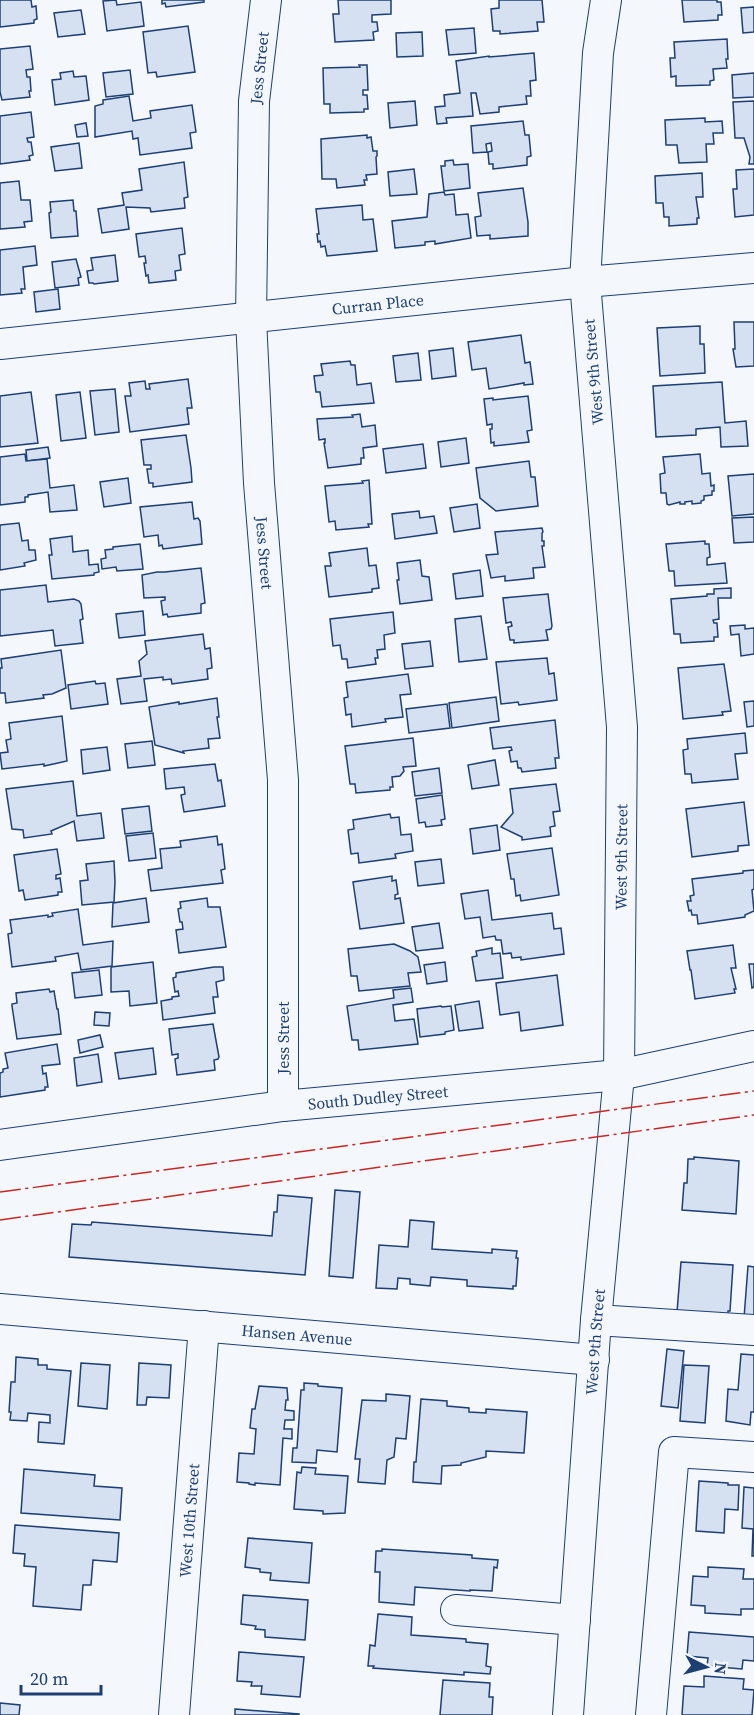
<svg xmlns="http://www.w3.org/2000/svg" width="754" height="1715" font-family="'Source Serif 4',serif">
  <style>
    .building { fill: #d5e0f0; stroke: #1d3f73; stroke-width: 1.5 }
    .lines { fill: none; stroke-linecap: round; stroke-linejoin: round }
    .minor-casing { stroke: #1d3f73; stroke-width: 32 }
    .minor { stroke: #f4f7fb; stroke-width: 30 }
    .power { stroke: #c62828; stroke-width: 1.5; stroke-dasharray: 21 4.5 3 4.5; stroke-linecap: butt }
    .labels { text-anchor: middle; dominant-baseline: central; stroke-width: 4.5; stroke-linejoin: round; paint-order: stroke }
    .street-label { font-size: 16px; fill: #1d3f73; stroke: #f4f7fb }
  </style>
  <rect width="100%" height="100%" fill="#f4f7fb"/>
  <!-- building -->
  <g class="building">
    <polygon points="0,0 31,0 32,7 36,6 37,19 34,20 34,23 0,27"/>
    <polygon points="116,0 117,5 141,2 144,26 107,31 103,1"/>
    <polygon points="162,0 204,0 204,2 166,7 165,3 162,4"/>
    <polygon points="338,0 391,0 391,14 372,15 372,22 377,22 378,31 373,32 374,40 335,42 333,14 339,14"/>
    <polygon points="499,0 542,0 544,22 537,22 538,31 500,34 500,31 493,31 491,9 499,8"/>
    <polygon points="682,0 717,0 717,2 721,2 722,15 718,15 718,20 684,22"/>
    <polygon points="754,7 754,32 743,33 741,8"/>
    <polygon points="81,10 85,34 58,37 54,13"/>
    <polygon points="188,26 195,72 157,77 156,72 148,73 143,32"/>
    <polygon points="474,28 476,53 449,55 446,30"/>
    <polygon points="422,32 423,56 397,57 396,33"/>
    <polygon points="727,39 728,59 726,59 727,68 713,69 714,80 710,81 710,85 676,86 676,76 671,77 670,58 675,58 674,42"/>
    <polygon points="30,46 33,69 26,70 27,77 30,77 31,91 29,91 30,97 2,100 0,92 0,49"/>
    <polygon points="534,53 536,80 530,81 531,96 526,96 527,104 499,107 499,112 480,114 476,93 471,93 473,116 446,118 447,123 437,124 435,107 445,106 444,95 460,93 456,61 489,56 489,57"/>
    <polygon points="359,65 367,65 368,90 363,90 363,95 367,95 368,109 364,109 364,112 330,113 330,104 324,104 323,68 360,67"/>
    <polygon points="130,70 133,94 106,97 103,73"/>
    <polygon points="73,71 74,77 86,76 89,100 55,105 52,80 61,79 60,73"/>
    <polygon points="754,73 754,97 733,98 732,75"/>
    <polygon points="129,96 133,121 151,118 150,111 192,105 196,132 190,133 192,148 140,155 138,138 133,139 132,131 95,137 95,106 103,104 103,100"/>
    <polygon points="415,101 417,125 390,128 388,103"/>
    <polygon points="754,101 754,164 749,164 750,157 744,138 735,138 733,102"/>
    <polygon points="31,112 34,137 27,138 28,142 31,142 33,155 29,156 30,160 0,164 0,116"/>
    <polygon points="705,118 705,122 722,121 723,133 713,133 714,144 706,144 707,162 679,163 677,145 666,145 665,120"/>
    <polygon points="523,121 525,135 529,135 531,156 527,157 527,165 493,169 493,164 489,164 488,152 492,151 491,143 486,144 487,152 473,153 471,126"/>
    <polygon points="86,123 88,136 77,137 75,125"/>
    <polygon points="367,135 367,138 371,137 373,151 377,151 377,156 376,157 377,174 366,175 367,180 364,180 365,185 337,188 336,179 322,179 321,139"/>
    <polygon points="79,143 82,168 55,171 51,147"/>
    <polygon points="453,160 454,165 468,164 470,188 444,191 441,166 445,166 445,161"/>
    <polygon points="184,162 188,197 184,198 185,208 151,212 150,208 126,207 129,229 102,233 98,209 124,205 122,193 142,190 139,169"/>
    <polygon points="414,169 417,194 390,196 388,172"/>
    <polygon points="754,169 754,215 735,217 733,189 737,189 736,170"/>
    <polygon points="702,173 703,197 696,197 699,218 697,218 697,224 669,226 669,217 664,217 663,203 656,203 655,176"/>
    <polygon points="19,181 21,200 30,200 32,221 24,222 25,227 0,229 0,183"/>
    <polygon points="523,188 528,222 528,236 490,239 490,235 477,236 475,217 481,216 478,193"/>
    <polygon points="444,192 445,195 454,194 456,215 468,214 471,238 435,244 435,241 425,242 425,245 395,248 392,221 427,217 429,194"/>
    <polygon points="73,200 74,211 76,211 78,236 51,238 49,213 51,212 50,202"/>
    <polygon points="362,205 363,220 373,219 377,251 327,256 325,246 321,247 320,241 318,242 317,234 319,234 316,209"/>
    <polygon points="182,228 185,254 179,255 181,270 175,271 176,280 149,283 148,275 146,276 144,263 146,263 145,256 139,257 136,234"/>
    <polygon points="35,246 37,265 23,267 25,289 21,289 22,293 0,295 0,250"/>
    <polygon points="115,255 118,281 94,284 93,283 89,283 87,271 93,270 91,258"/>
    <polygon points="76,259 81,277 78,278 79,285 55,288 52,262"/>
    <polygon points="58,289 60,309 36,312 34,292"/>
    <polygon points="734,322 754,322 754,366 736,367 733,349 735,349"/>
    <polygon points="700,326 700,344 704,344 705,373 660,376 657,328"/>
    <polygon points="521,335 525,363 530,362 533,384 524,385 524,383 489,389 486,368 472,370 468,342"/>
    <polygon points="453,348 456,376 432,379 429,351"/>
    <polygon points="418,353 421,380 396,382 393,356"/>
    <polygon points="350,361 351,365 355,365 357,385 371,383 374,403 322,407 320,392 316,392 314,376 323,375 321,364"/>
    <polygon points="188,379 192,408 187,408 189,424 130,432 125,396 131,396 129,383 145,381 146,389 150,389 149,384"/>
    <polygon points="722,382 725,423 746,421 748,446 721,447 720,427 696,429 696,435 656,437 653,386"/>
    <polygon points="115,389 119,432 95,435 90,391"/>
    <polygon points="31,392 38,443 0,447 0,396"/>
    <polygon points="80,392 86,438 61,441 56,395"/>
    <polygon points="528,396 532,430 527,431 529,442 494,446 494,442 491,443 490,429 492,429 492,424 487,425 484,399 493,398 493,400"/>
    <polygon points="360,414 362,427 375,425 377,446 363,448 364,458 361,458 361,464 328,468 324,443 325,443 325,439 319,440 317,419 353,417 352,415"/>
    <polygon points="186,435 191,468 192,482 153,487 153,483 149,483 147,469 151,469 151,465 144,465 141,440"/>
    <polygon points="466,438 469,463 441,467 438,442"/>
    <polygon points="423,444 426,468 386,473 383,449"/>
    <polygon points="48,447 50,458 27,461 26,450"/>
    <polygon points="25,454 26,461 47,459 50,488 74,485 77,510 50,512 48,492 28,495 28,497 25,497 25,502 0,505 0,457"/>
    <polygon points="700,454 702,474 710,473 711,486 714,485 714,491 712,491 712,495 704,496 704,500 701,501 701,503 692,504 692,501 685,502 685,504 680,504 680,502 669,505 667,504 666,493 661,493 660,474 665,473 663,457"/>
    <polygon points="529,461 531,477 535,477 538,506 496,511 480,498 476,468"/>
    <polygon points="754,474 754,514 732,516 728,476"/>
    <polygon points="128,478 131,503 104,507 100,482"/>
    <polygon points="369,480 372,524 368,524 369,527 336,530 335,521 329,522 325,486 363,483 362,481"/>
    <polygon points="192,502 194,519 198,518 200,521 202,544 163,549 162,545 159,546 158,535 144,537 140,507"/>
    <polygon points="477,504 480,528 454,532 450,508"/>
    <polygon points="419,511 420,518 434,516 437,533 395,539 392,514"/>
    <polygon points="754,517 754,542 734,543 732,518"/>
    <polygon points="19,523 22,541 28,540 29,550 35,550 36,560 24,563 25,566 0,570 0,525"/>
    <polygon points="542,528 543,532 542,533 542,541 544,541 544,546 542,546 545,567 533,568 534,578 505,581 505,576 491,578 486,555 498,554 495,532"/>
    <polygon points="72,536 73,552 88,550 89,565 98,564 99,572 94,573 94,575 52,579 49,555 52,555 50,539"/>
    <polygon points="705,541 705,544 709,544 710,557 707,558 707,565 725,563 727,583 675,586 674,571 669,571 666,544"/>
    <polygon points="140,544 143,569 117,571 116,567 102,569 101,559 106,558 105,550 113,549 113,547"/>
    <polygon points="367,548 369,566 376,565 379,588 372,589 372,592 329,597 325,566 331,566 329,553"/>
    <polygon points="420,560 422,576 429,577 432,600 400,604 397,580 399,580 397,563"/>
    <polygon points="201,568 205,603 201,604 201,613 168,617 167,614 163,615 161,601 165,600 165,597 144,598 142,575 157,572 165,572"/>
    <polygon points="480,570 483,596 456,599 453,574"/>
    <polygon points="46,585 48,602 74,599 79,601 81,604 83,619 80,620 83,643 55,646 53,630 0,636 0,590"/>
    <polygon points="731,588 731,598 718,598 719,619 713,620 714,623 717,623 718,637 714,637 714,641 681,643 680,634 674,634 671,599 707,596 707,594 714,594 714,589"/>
    <polygon points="548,594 552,626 551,629 546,630 548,640 514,643 514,640 510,640 508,627 512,626 511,622 506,623 503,598"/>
    <polygon points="143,611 145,635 119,638 116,614"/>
    <polygon points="393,612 395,633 384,635 385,649 377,650 378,658 375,658 376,664 348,668 347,659 342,659 340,645 333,646 330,619"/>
    <polygon points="481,616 487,659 459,662 455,619"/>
    <polygon points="745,625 745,629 754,628 754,654 741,656 739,634 731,635 730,626"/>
    <polygon points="203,634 205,649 210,648 212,668 207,669 208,679 172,684 171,679 163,680 163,677 144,679 147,701 121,704 117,679 141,676 139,661 147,654 145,641"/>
    <polygon points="430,641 433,666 405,669 402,644"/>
    <polygon points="61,650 66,688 52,694 43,695 44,698 6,703 5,693 0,693 0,668 2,668 1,659"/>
    <polygon points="547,658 549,674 554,673 557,700 519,705 518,702 501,704 496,662"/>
    <polygon points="724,664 731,711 722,712 723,715 683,719 678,668"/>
    <polygon points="408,674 411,694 400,695 403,717 385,719 386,722 352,727 351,714 346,715 344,698 348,697 346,682"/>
    <polygon points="95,681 96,684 105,683 108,704 71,709 68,685"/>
    <polygon points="496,697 499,721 452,728 449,703"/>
    <polygon points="217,698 219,717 217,717 220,738 208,739 209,748 183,751 184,753 155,745 149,707 179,702 179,704"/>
    <polygon points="754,701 754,726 747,727 744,702"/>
    <polygon points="447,704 450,728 409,733 406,709"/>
    <polygon points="62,716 67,761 44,766 44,764 2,769 0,753 8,752 6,740 11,739 9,723"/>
    <polygon points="555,720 559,758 555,758 556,768 522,772 521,768 518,768 517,761 511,762 509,751 512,750 511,747 493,749 490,728"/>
    <polygon points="745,733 747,753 735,754 738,779 692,783 691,774 685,774 683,750 688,749 687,739"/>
    <polygon points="413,738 416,766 403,767 404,771 400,776 392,777 393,787 390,787 390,790 356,793 355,784 350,784 345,746"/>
    <polygon points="152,741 155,765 128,768 125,744"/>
    <polygon points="107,747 110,770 83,774 81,750"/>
    <polygon points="495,760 499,785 472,789 468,765"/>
    <polygon points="215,764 218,781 221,780 225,806 184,812 181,795 185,794 184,787 166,789 164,769"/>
    <polygon points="439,768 442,793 415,796 412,772"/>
    <polygon points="73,781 77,816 101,813 104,838 77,841 74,821 51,831 52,834 24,838 23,830 12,829 6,789"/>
    <polygon points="556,784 560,811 553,812 555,826 550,827 551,836 522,840 522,837 501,827 513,813 510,789"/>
    <polygon points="442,795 445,819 441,820 442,825 426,827 425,822 419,823 416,799"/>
    <polygon points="744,802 749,845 738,846 738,851 692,857 686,809"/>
    <polygon points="149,806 152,831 125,834 122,809"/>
    <polygon points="390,814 391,818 399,817 401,835 411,834 413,851 395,854 396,858 359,863 358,853 351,854 348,830 354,829 353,820"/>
    <polygon points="497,825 500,850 473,854 470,829"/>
    <polygon points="153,833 156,858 129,861 126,836"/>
    <polygon points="217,836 218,845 222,844 225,869 221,870 223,883 151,891 148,870 162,868 160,849 181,847 180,841"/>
    <polygon points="552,848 559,895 521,901 520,895 516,896 514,879 511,879 507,854"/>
    <polygon points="57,849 61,874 56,875 56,879 60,878 62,892 58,892 58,895 25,900 23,890 19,891 14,855"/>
    <polygon points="441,859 444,883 418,886 415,862"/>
    <polygon points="114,861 115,882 114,902 82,905 80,881 88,880 86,864"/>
    <polygon points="754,870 754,889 752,890 754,911 745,915 745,917 698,924 697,915 692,915 691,910 689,911 687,901 691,901 690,896 694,895 692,879 743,873 743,871"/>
    <polygon points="392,876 392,881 396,880 398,894 395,895 395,899 400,898 404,923 360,929 353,882"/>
    <polygon points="488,890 492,920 552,913 554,929 561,928 564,954 521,960 521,957 512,958 511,953 503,954 501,940 496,940 495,936 483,938 480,917 465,919 461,894"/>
    <polygon points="146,898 149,922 112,927 113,903"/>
    <polygon points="207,898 208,907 220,907 226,947 179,953 176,930 183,929 182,922 180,922 178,909 181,908 180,902"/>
    <polygon points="78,909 83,945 113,941 112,966 81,970 78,953 55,957 56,961 12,967 8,934 12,933 10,920 48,915 48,917 53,916 52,913"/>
    <polygon points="439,923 443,948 416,951 412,927"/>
    <polygon points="394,944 410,951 418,957 421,972 408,973 410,986 359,991 357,976 351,976 348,949"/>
    <polygon points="733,945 736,968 731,968 736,989 734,989 735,993 695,999 691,970 690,970 687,951"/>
    <polygon points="492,948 492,954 500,953 503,978 476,981 472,957 477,956 476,951"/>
    <polygon points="153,962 157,1003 130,1006 129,991 111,992 111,967"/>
    <polygon points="445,962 447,981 427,984 424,965"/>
    <polygon points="749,964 754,964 754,987 752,988"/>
    <polygon points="214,967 223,967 224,980 216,982 218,997 213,997 215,1013 163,1020 161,1001 172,999 172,997 179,996 178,991 175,992 173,978 176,977 176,973"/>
    <polygon points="99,970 102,995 75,998 72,973"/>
    <polygon points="557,975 563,1025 521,1031 519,1012 500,1015 496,983"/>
    <polygon points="411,988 413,1002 393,1005 395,1021 414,1019 418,1044 359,1050 358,1040 352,1040 347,1006 394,998 393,990"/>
    <polygon points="49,989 50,992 54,991 57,1009 58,1009 61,1034 17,1039 12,1006 12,1004 17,1003 16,993"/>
    <polygon points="479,1001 483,1028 459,1031 455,1005"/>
    <polygon points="441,1006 442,1007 451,1006 454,1030 445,1032 445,1034 420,1037 417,1009"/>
    <polygon points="95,1012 110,1013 109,1026 94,1025"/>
    <polygon points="213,1024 219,1057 218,1059 214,1060 215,1070 177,1075 175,1059 178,1058 178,1054 172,1055 169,1029"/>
    <polygon points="100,1035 103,1047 80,1053 78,1040"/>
    <polygon points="57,1044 60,1064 42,1066 43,1074 46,1073 48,1087 45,1087 45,1090 0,1097 0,1073 3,1072 3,1069 8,1068 5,1053"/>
    <polygon points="153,1048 156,1074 119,1079 115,1053"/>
    <polygon points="98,1054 102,1082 77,1086 74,1058"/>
    <polygon points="694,1157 739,1161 736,1214 682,1210 684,1183 687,1183 688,1159 694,1159"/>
    <polygon points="335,1190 360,1192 353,1278 329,1276"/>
    <polygon points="278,1195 312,1198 305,1275 69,1257 72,1224 91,1225 92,1222 272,1236 274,1212 277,1212"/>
    <polygon points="410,1220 434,1222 432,1249 492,1253 492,1249 517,1251 516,1258 518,1258 516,1286 513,1286 513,1289 467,1286 467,1280 431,1277 430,1286 410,1284 410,1279 398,1278 397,1289 376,1288 379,1245 408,1247"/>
    <polygon points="681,1262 733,1265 730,1311 728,1311 728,1316 677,1312"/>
    <polygon points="748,1266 754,1267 754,1318 744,1318"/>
    <polygon points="667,1349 684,1351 678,1408 661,1406"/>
    <polygon points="741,1354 754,1355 754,1412 751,1412 750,1425 726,1421 728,1389 738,1390"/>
    <polygon points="16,1357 38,1359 38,1365 47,1365 47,1369 71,1371 64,1444 38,1442 39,1422 50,1423 50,1415 28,1413 27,1421 10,1420 11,1412 9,1412 11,1382 15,1382"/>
    <polygon points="81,1363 110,1365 107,1409 78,1406"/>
    <polygon points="139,1363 171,1365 169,1398 147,1397 146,1405 137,1405"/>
    <polygon points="684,1365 709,1366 705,1423 680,1421"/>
    <polygon points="304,1383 318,1384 318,1386 342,1388 337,1452 317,1450 316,1463 292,1462 293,1448 297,1448 301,1390 304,1390"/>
    <polygon points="259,1386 287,1388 288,1400 286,1400 285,1410 294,1411 294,1420 285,1420 284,1429 292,1429 292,1439 283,1438 280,1485 255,1483 255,1485 249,1484 249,1483 237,1482 239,1453 254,1454 256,1429 250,1428 252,1409 255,1409"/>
    <polygon points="386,1394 410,1396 406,1439 396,1438 394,1457 387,1460 385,1484 358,1482 360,1459 355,1459 362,1400 386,1401"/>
    <polygon points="421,1399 447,1401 447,1406 469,1408 469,1412 486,1413 486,1409 527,1412 524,1453 486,1451 486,1457 461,1463 461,1465 442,1466 441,1484 413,1482 414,1462 416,1462"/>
    <polygon points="302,1467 316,1468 315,1474 348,1476 345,1513 323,1514 323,1511 294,1509 297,1472 301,1473"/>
    <polygon points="24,1469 95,1475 94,1486 122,1488 120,1520 21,1513"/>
    <polygon points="699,1481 728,1483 728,1485 739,1485 738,1510 725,1509 724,1533 696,1531"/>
    <polygon points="744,1487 754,1488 754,1556 752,1556 753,1529 742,1528"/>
    <polygon points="15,1525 119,1533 117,1562 93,1560 91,1585 83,1585 81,1610 33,1606 36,1567 24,1566 25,1554 13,1553"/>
    <polygon points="248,1538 312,1543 309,1583 270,1580 271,1573 260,1572 260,1569 245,1567"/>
    <polygon points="382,1549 472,1555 472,1558 498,1560 497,1568 494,1567 492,1591 470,1590 470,1591 415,1587 414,1605 379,1602 380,1572 375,1572 376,1551 382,1551"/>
    <polygon points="708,1567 744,1569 743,1579 754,1579 754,1609 741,1609 741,1615 705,1613 705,1606 691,1605 693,1576 708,1577"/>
    <polygon points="243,1595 308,1600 305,1640 265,1637 265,1630 255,1629 256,1626 241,1624"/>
    <polygon points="378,1614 412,1617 411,1635 466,1639 466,1642 488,1644 486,1666 491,1667 490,1674 464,1672 464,1675 373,1668 374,1666 368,1666 370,1645 375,1646"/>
    <polygon points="689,1632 754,1637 754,1661 743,1660 742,1669 707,1666 708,1658 687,1656"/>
    <polygon points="239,1652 304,1657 300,1697 261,1694 262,1686 251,1686 252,1682 237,1681"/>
    <polygon points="704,1676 744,1679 743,1689 754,1690 752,1715 682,1715 684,1686 704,1687"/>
    <polygon points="443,1680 490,1683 489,1697 493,1697 492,1715 440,1715"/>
    <polygon points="0,1703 20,1705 19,1715 0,1715"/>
    <polygon points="235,1709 299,1714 299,1715 235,1715"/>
  </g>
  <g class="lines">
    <!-- minor casing -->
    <g class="minor-casing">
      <g id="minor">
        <path id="s1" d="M 266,0 L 254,101 L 251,319 L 259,483 L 283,780 L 283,1106"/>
        <path id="s2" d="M 0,344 L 585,282 L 754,268"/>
        <path id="s3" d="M 0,1145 L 283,1106 L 619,1075 L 754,1046"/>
        <path id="s4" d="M 0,1309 L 594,1360"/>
        <polyline points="596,1320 754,1330"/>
        <polyline points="456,1610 575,1620"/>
        <path id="s5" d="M 174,1715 L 204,1326"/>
        <path id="s6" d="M 568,1715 L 596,1320 L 619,1075 L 622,727 L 585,282 L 598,53 L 606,0"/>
        <polyline points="651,1715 674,1452 754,1457"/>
      </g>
    </g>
    <!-- minor -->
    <use href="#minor" class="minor"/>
    <!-- power -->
    <g class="power">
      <polyline points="0,1192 754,1091"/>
      <polyline points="0,1220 754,1115"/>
    </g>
  </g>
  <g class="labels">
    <!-- street labels -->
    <g class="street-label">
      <text transform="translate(259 68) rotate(-84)">Jess Street</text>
      <text stroke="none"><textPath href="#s2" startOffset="380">Curran Place</textPath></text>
      <text transform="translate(593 372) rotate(-95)">West 9th Street</text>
      <text stroke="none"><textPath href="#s1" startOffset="554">Jess Street</textPath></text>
      <text stroke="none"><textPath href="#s6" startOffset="860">West 9th Street</textPath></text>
      <text transform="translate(283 1038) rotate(-90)">Jess Street</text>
      <text stroke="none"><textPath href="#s3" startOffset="381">South Dudley Street</textPath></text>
      <text stroke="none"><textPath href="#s4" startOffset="298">Hansen Avenue</textPath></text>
      <text stroke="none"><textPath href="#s6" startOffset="374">West 9th Street</textPath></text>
      <text stroke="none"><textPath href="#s5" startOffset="195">West 10th Street</textPath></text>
    </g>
  </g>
  <!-- north arrow -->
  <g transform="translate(706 1667) rotate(96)" stroke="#f4f7fb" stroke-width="4.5" paint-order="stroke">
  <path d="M0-4.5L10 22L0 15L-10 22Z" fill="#1d3f73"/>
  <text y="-9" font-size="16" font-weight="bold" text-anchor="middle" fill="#1d3f73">N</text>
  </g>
  <!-- scale -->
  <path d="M21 1685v9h80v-9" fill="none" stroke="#1d3f73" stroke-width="3"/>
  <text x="30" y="1685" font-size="18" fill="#1d3f73" stroke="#f4f7fb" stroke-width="4.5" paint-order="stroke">20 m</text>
</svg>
